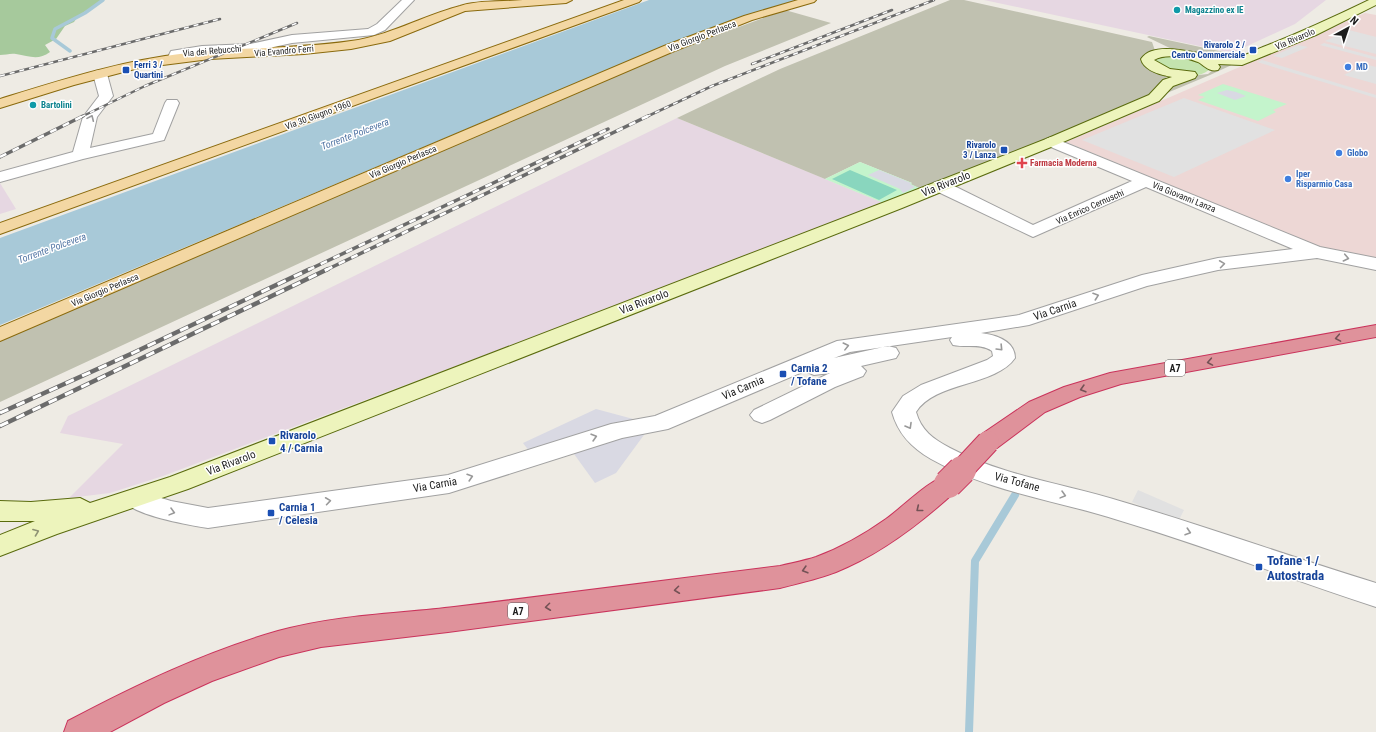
<svg xmlns="http://www.w3.org/2000/svg" width="1376" height="732" font-family="'Roboto Condensed',sans-serif">
  <style>
    .commercial { fill: #edd7d5 }
    .industrial { fill: #e6d7e2 }
    .construction { fill: #c0c1b0 }
    .grass { fill: #c4e4ae }
    .forest { fill: #a6c99c }
    .park { fill: #c4f4cc }
    .pitch { fill: #89d6be }
    .parking { fill: #e1e1e1 }
    .plaza { fill: #d9d9e3 }
    .water { fill: #a8c9d8 }
    .lines { fill: none; stroke-linecap: round; stroke-linejoin: round }
    .stream-far1 { stroke: #a8c9d8; stroke-width: 3.5 }
    .stream { stroke: #a8c9d8; stroke-width: 8 }
    .street-casing { stroke: #a1a1a1; stroke-width: 2 }
    .secondary-casing { stroke: #5a6b0e; stroke-width: 2 }
    .primary-casing { stroke: #8a6a0d; stroke-width: 2 }
    .highway-casing { stroke: #ca335b; stroke-width: 2 }
    .street { fill: #fff; fill-rule: evenodd }
    .secondary { fill: #edf4bc; fill-rule: evenodd }
    .primary { fill: #f3d7a3; fill-rule: evenodd }
    .highway { fill: #df929b; fill-rule: evenodd }
    .rail-far2-casing { stroke: #6b6b6b; stroke-width: 2.5 }
    .rail-far1-casing { stroke: #6b6b6b; stroke-width: 3.5 }
    .rail-casing { stroke: #6b6b6b; stroke-width: 4.5 }
    .rail-far2 { stroke: #fff; stroke-width: 1.5; stroke-dasharray: 5; stroke-linecap: butt }
    .rail-far1 { stroke: #fff; stroke-width: 2.5; stroke-dasharray: 7; stroke-linecap: butt }
    .rail { stroke: #fff; stroke-width: 3; stroke-dasharray: 9; stroke-linecap: butt }
    .highway-bridge-far1-casing { stroke: #ca335b; stroke-width: 24; stroke-linecap: butt }
    .highway-bridge-casing { stroke: #ca335b; stroke-width: 30; stroke-linecap: butt }
    .highway-bridge-far1 { stroke: #df929b; stroke-width: 22 }
    .highway-bridge { stroke: #df929b; stroke-width: 28 }
    .oneway { stroke: #999 }
    .oneway2 { stroke: #745256 }
    .oneway3 { stroke: #8f9374 }
    .culture-dot { fill: #0f9aa8; stroke: #fff; stroke-width: 1.5 }
    .transit-dot { fill: #1a4fb4; stroke: #fff; stroke-width: 1.5 }
    .shop-dot { fill: #3f7fe0; stroke: #fff; stroke-width: 1.5 }
    .health-dot { fill: #e0444e; stroke: #fff; stroke-width: 1.5 }
    .labels { text-anchor: middle; dominant-baseline: central; stroke-width: 3; stroke-linejoin: round; paint-order: stroke }
    .far-culture-label { font-size: 9px; font-weight: bold; fill: #0d838f; stroke: #fff; text-anchor: start }
    .far-street-label { font-size: 9px; fill: #1d1d1d; stroke: #fff }
    .far-transit-label { font-size: 9px; font-weight: bold; fill: #164399; stroke: #fff; text-anchor: end }
    .far-shop-label { font-size: 9px; font-weight: bold; fill: #366cbe; stroke: #fff; text-anchor: start }
    .far-health-label { font-size: 9px; font-weight: bold; fill: #be3a42; stroke: #fff; text-anchor: start }
    .far-water-label { font-size: 10px; font-style: italic; fill: #5275a4; stroke: #fff }
    .shield { fill: #fff; stroke: #616161; stroke-width: 1 }
    .shield-label { font-size: 10px; font-weight: bold; fill: #1d1d1d }
    .street-label { font-size: 11px; fill: #1d1d1d; stroke: #fff }
    .transit-label { font-size: 11px; font-weight: bold; fill: #164399; stroke: #fff; text-anchor: start }
    .near-transit-label { font-size: 13px; font-weight: bold; fill: #164399; stroke: #fff; text-anchor: start }
  </style>
  <rect width="100%" height="100%" fill="#eeebe4"/>
  <!-- commercial -->
  <polygon class="commercial" points="1365,13 1376,15 1376,258 1322,248 1066,142"/>
  <!-- industrial -->
  <g class="industrial">
    <polygon points="984,0 1326,0 1295,24 1232,53"/>
    <polygon points="677,118 886,204 163,476 110,493 69,498 123,444 60,433 68,416"/>
    <polygon points="0,183 16,209 0,214"/>
  </g>
  <!-- construction -->
  <g class="construction">
    <polygon points="950,0 964,0 1152,42 1162,71 1167,79 1153,98 921,189 910,184 912,183 860,162 825,179 677,118 780,69"/>
    <polygon points="785,10 831,23 725,66 0,402 0,341 674,51"/>
    <polygon points="1149,36 1233,54 1242,58 1234,61 1178,52 1147,37"/>
    <polygon points="1236,63 1210,75 1155,98 1169,83 1190,76 1208,74 1218,66"/>
  </g>
  <!-- grass -->
  <path class="grass" d="M 1154,56 L 1186,56 L 1210,67 L 1209,70 C 1191,84 1167,68 1151,58 Z"/>
  <!-- forest -->
  <path class="forest" d="M 0,0 L 103,0 L 78,16 L 74,22 L 65,26 L 56,39 L 45,45 L 50,52 C 38,61 29,56 16,54 C 11,53 5,55 0,55 Z"/>
  <!-- park -->
  <g class="park">
    <polygon points="1223,84 1287,104 1273,110 1276,112 1258,121 1198,100 1205,97 1198,95"/>
    <polygon points="860,162 912,183 911,184 921,189 886,204 825,179"/>
  </g>
  <!-- pitch -->
  <polygon class="pitch" points="850,170 897,190 879,200 832,179"/>
  <!-- parking -->
  <g class="parking">
    <polygon points="1349,30 1376,37 1376,54 1325,41"/>
    <polygon points="1324,43 1376,57 1376,60 1320,45"/>
    <polygon points="1298,45 1308,47 1282,58 1273,56"/>
    <polygon points="1262,60 1376,95 1376,98 1257,62"/>
    <polygon points="1365,64 1376,67 1376,84 1344,75"/>
    <polygon points="1184,98 1275,130 1174,177 1082,140"/>
    <polygon points="1138,490 1184,510 1178,522 1132,502"/>
  </g>
  <!-- plaza -->
  <g class="plaza">
    <polygon points="1227,90 1236,92 1246,96 1235,100 1217,93"/>
    <polygon points="879,170 911,183 910,184 915,187 903,193 900,189 868,175"/>
    <polygon points="596,409 652,424 616,473 595,483 569,447 533,456 523,443"/>
  </g>
  <!-- water -->
  <polygon class="water" points="649,0 799,0 743,17 652,51 0,325 0,238"/>
  <g class="lines">
    <!-- stream-far1 -->
    <polyline class="stream-far1" points="70,51 52,38 55,29 85,13 103,0"/>
    <!-- stream -->
    <polyline class="stream" points="969,732 975,561 1015,495"/>
    <!-- street casing -->
    <g class="street-casing">
      <g id="street">
        <polygon points="402,0 414,0 385,30 374,35 292,43 250,52 202,54 181,57 178,62 173,63 167,59 171,51 202,46 250,44 292,35 368,29 377,24"/>
        <polygon points="100,70 105,71 107,74 113,96 97,117 90,148 153,134 165,103 167,100 177,100 179,103 164,140 83,159 0,182 0,172 73,152 83,117 99,96 93,74 95,71"/>
        <path d="M 1051,137 L 1320,247 L 1376,258 L 1376,270 L 1317,258 L 1218,270 L 1147,286 L 1029,325 L 981,333 C 996,335 1015,341 1015,358 C 996,386 934,382 916,412 C 921,430 933,439 950,448 C 1003,476 1065,484 1123,502 C 1208,527 1291,557 1376,583 L 1376,607 C 1290,579 1205,546 1118,520 C 1056,500 989,492 931,459 C 912,448 898,434 892,412 L 903,396 L 921,385 L 987,360 L 993,356 L 992,351 C 980,343 967,348 953,345 L 950,340 L 952,337 L 850,352 L 834,358 L 888,346 L 896,348 L 899,353 L 896,358 L 861,366 L 866,371 L 863,376 L 835,387 L 770,420 L 762,423 L 754,420 L 750,415 L 754,410 L 830,373 L 814,375 L 805,371 L 668,429 L 622,438 L 449,493 L 208,528 C 189,525 131,515 122,499 L 126,492 L 135,490 L 171,501 L 208,508 L 448,475 L 611,424 L 655,416 L 837,341 L 1019,315 L 1142,275 L 1218,258 L 1293,249 L 1146,187 L 1033,237 L 934,190 L 932,186 L 934,182 L 940,181 L 946,182 L 1033,225 L 1132,181 L 1046,145 L 1043,142 L 1046,139 Z"/>
      </g>
    </g>
    <!-- secondary casing -->
    <g class="secondary-casing">
      <path id="secondary" d="M 1369,0 L 1376,0 L 1376,5 L 1316,35 L 1242,65 L 1218,64 L 1220,67 L 1218,70 C 1209,72 1205,66 1198,62 C 1186,57 1166,53 1154,60 L 1170,69 L 1195,72 L 1197,75 L 1195,78 L 1173,86 L 1159,101 L 1056,145 L 902,208 L 188,489 L 57,534 L 0,556 L 0,535 L 35,521 L 0,521 L 0,501 L 31,502 L 80,498 L 90,503 L 170,477 L 890,200 L 1046,139 L 1149,95 L 1163,80 L 1172,77 C 1161,75 1144,71 1141,59 C 1156,36 1211,60 1235,58 C 1244,57 1255,50 1263,47 C 1299,33 1334,17 1369,0 Z"/>
    </g>
    <!-- primary casing -->
    <g class="primary-casing">
      <g id="primary">
        <path d="M 523,0 L 572,0 L 566,3 L 465,11 L 390,41 L 351,49 L 304,54 L 210,59 L 139,68 L 74,85 L 0,108 L 0,99 C 61,80 123,60 188,53 C 242,47 297,49 351,41 C 389,36 422,16 460,6 C 479,0 503,2 523,0 Z"/>
        <polygon points="624,0 641,0 639,2 0,234 0,223"/>
        <polygon points="798,0 816,0 814,2 752,20 672,52 0,341 0,327 664,46 744,16"/>
      </g>
    </g>
    <!-- highway casing -->
    <g class="highway-casing">
      <g id="highway">
        <polygon points="1376,325 1376,337 1121,384 1080,397 1045,412 997,448 988,450 979,448 976,442 979,436 1029,402 1064,387 1110,373"/>
        <path d="M 948,475 L 957,478 L 961,484 L 957,490 C 921,523 881,554 836,572 C 818,579 799,583 780,588 L 448,632 L 321,647 L 279,657 L 212,681 L 164,703 L 110,732 L 64,732 L 68,721 C 136,685 205,652 278,631 C 336,615 395,614 454,607 C 563,594 671,579 780,566 C 792,563 804,561 816,557 C 840,548 865,534 886,519 C 903,507 929,480 948,475 Z"/>
      </g>
    </g>
    <!-- street -->
    <use href="#street" class="street"/>
    <!-- secondary -->
    <use href="#secondary" class="secondary"/>
    <!-- primary -->
    <use href="#primary" class="primary"/>
    <!-- highway -->
    <use href="#highway" class="highway"/>
    <!-- rail-far2 casing -->
    <g class="rail-far2-casing">
      <g id="rail-far2">
        <polyline points="752,64 892,10"/>
        <polyline points="0,76 220,19"/>
        <polyline points="81,117 145,86 297,23"/>
        <polyline points="646,117 712,86 934,0"/>
      </g>
    </g>
    <!-- rail-far1 casing -->
    <g class="rail-far1-casing">
      <g id="rail-far1">
        <polyline points="0,157 83,116"/>
        <polyline points="308,270 608,129"/>
        <polyline points="326,270 648,116"/>
      </g>
    </g>
    <!-- rail casing -->
    <g class="rail-casing">
      <g id="rail">
        <polyline points="0,413 133,353 310,269"/>
        <polyline points="0,426 328,269"/>
      </g>
    </g>
    <!-- rail-far2 -->
    <use href="#rail-far2" class="rail-far2"/>
    <!-- rail-far1 -->
    <use href="#rail-far1" class="rail-far1"/>
    <!-- rail -->
    <use href="#rail" class="rail"/>
    <!-- highway-bridge-far1 casing -->
    <g class="highway-bridge-far1-casing">
      <polyline id="highway-bridge-far1" points="961,471 988,442"/>
    </g>
    <!-- highway-bridge casing -->
    <g class="highway-bridge-casing">
      <polyline id="highway-bridge" points="948,484 962,470"/>
    </g>
    <!-- highway-bridge-far1 -->
    <use href="#highway-bridge-far1" class="highway-bridge-far1"/>
    <!-- highway-bridge -->
    <use href="#highway-bridge" class="highway-bridge"/>
  </g>
  <!-- one-way arrows -->
  <defs><path id="oneway-chevron" d="M-2-3.5L2.5 0L-2 3.5" fill="none" stroke-width="1.6" stroke-linecap="round" stroke-linejoin="round"/></defs>
  <g class="oneway">
    <use href="#oneway-chevron" transform="translate(91 118) rotate(-66)"/>
    <use href="#oneway-chevron" transform="translate(1346 258) rotate(12)"/>
    <use href="#oneway-chevron" transform="translate(1222 264) rotate(-8)"/>
    <use href="#oneway-chevron" transform="translate(1096 296) rotate(-19)"/>
    <use href="#oneway-chevron" transform="translate(846 346) rotate(-14)"/>
    <use href="#oneway-chevron" transform="translate(1000 348) rotate(46)"/>
    <use href="#oneway-chevron" transform="translate(909 426) rotate(60)"/>
    <use href="#oneway-chevron" transform="translate(594 437) rotate(-16)"/>
    <use href="#oneway-chevron" transform="translate(470 477) rotate(-17)"/>
    <use href="#oneway-chevron" transform="translate(1063 495) rotate(15)"/>
    <use href="#oneway-chevron" transform="translate(328 501) rotate(-8)"/>
    <use href="#oneway-chevron" transform="translate(172 512) rotate(15)"/>
    <use href="#oneway-chevron" transform="translate(1188 532) rotate(18)"/>
  </g>
  <g class="oneway2">
    <use href="#oneway-chevron" transform="translate(1338 338) rotate(170)"/>
    <use href="#oneway-chevron" transform="translate(1210 362) rotate(170)"/>
    <use href="#oneway-chevron" transform="translate(1083 389) rotate(164)"/>
    <use href="#oneway-chevron" transform="translate(919 509) rotate(141)"/>
    <use href="#oneway-chevron" transform="translate(805 570) rotate(164)"/>
    <use href="#oneway-chevron" transform="translate(677 590) rotate(173)"/>
    <use href="#oneway-chevron" transform="translate(548 607) rotate(173)"/>
  </g>
  <use class="oneway3" href="#oneway-chevron" transform="translate(36 532) rotate(-21)"/>
  <!-- markers -->
  <g class="culture-dot">
    <circle cx="1177" cy="10" r="4"/>
    <circle cx="33" cy="105" r="4"/>
  </g>
  <g class="transit-dot">
    <rect x="1249" y="46" width="8" height="8" rx="2"/>
    <rect x="122" y="66" width="8" height="8" rx="2"/>
    <rect x="1000" y="146" width="8" height="8" rx="2"/>
    <rect x="779" y="370" width="8" height="8" rx="2"/>
    <rect x="268" y="437" width="8" height="8" rx="2"/>
    <rect x="267" y="509" width="8" height="8" rx="2"/>
    <rect x="1255" y="563" width="8" height="8" rx="2"/>
  </g>
  <g class="shop-dot">
    <circle cx="1348" cy="67" r="4"/>
    <circle cx="1339" cy="153" r="4"/>
    <circle cx="1288" cy="179" r="4"/>
  </g>
  <path class="health-dot" d="M1020 157h4v4h4v4h-4v4h-4v-4h-4v-4h4z"/>
  <g class="labels">
    <!-- far-culture labels -->
    <g class="far-culture-label">
      <text x="1185" y="10">Magazzino ex IE</text>
      <text x="41" y="105">Bartolini</text>
    </g>
    <!-- far-street labels -->
    <g class="far-street-label">
      <text transform="translate(702 36) rotate(-21)">Via Giorgio Perlasca</text>
      <text transform="translate(1295 39) rotate(-23)">Via Rivarolo</text>
      <text transform="translate(212 51) rotate(-5)">Via dei Rebucchi</text>
      <text transform="translate(284 51) rotate(-5)">Via Evandro Ferri</text>
      <text transform="translate(318 115) rotate(-20)">Via 30 Giugno 1960</text>
      <text transform="translate(403 162) rotate(-23)">Via Giorgio Perlasca</text>
      <text transform="translate(1184 197) rotate(22)">Via Giovanni Lanza</text>
      <text transform="translate(1090 207) rotate(-24)">Via Enrico Cernuschi</text>
      <text transform="translate(105 290) rotate(-23)">Via Giorgio Perlasca</text>
    </g>
    <!-- far-transit labels -->
    <g class="far-transit-label">
      <text x="1245" y="45">Rivarolo 2 /<tspan x="1245" dy="10">Centro Commerciale</tspan></text>
      <text x="134" y="65" text-anchor="start">Ferri 3 /<tspan x="134" dy="10">Quartini</tspan></text>
      <text x="996" y="145">Rivarolo<tspan x="996" dy="10">3 / Lanza</tspan></text>
    </g>
    <!-- far-shop labels -->
    <g class="far-shop-label">
      <text x="1356" y="67">MD</text>
      <text x="1347" y="153">Globo</text>
      <text x="1296" y="174">Iper<tspan x="1296" dy="10">Risparmio Casa</tspan></text>
    </g>
    <!-- far-health labels -->
    <g class="far-health-label">
      <text x="1030" y="163">Farmacia Moderna</text>
    </g>
    <!-- far-water labels -->
    <g class="far-water-label">
      <text transform="translate(355 134) rotate(-21)">Torrente Polcevera</text>
      <text transform="translate(52 248) rotate(-20)">Torrente Polcevera</text>
    </g>
    <!-- shield labels -->
    <g class="shield">
      <rect x="1165" y="360" width="20" height="16" rx="3"/>
      <rect x="508" y="603" width="20" height="16" rx="3"/>
    </g>
    <g class="shield-label">
      <text x="1175" y="368">A7</text>
      <text x="518" y="611">A7</text>
    </g>
    <!-- street labels -->
    <g class="street-label">
      <text transform="translate(946 184) rotate(-22)">Via Rivarolo</text>
      <text transform="translate(644 302) rotate(-21)">Via Rivarolo</text>
      <text transform="translate(1055 310) rotate(-19)">Via Carnia</text>
      <text transform="translate(743 388) rotate(-23)">Via Carnia</text>
      <text transform="translate(231 463) rotate(-21)">Via Rivarolo</text>
      <text transform="translate(1017 482) rotate(15)">Via Tofane</text>
      <text transform="translate(435 485) rotate(-10)">Via Carnia</text>
    </g>
    <!-- transit labels -->
    <g class="transit-label">
      <text x="791" y="368">Carnia 2<tspan x="791" dy="13">/ Tofane</tspan></text>
      <text x="280" y="435">Rivarolo<tspan x="280" dy="13">4 / Carnia</tspan></text>
      <text x="279" y="507">Carnia 1<tspan x="279" dy="13">/ Celesia</tspan></text>
    </g>
    <!-- near-transit labels -->
    <g class="near-transit-label">
      <text x="1267" y="560">Tofane 1 /<tspan x="1267" dy="15">Autostrada</tspan></text>
    </g>
  </g>
  <!-- north arrow -->
  <g transform="translate(1348 28) rotate(40)" stroke="#ffffff" stroke-width="3" paint-order="stroke">
  <path d="M0-3L7 15L0 10L-7 15Z" fill="#1d1d1d"/>
  <text y="-6" font-size="11" font-weight="bold" text-anchor="middle" fill="#1d1d1d">N</text>
  </g>
</svg>
